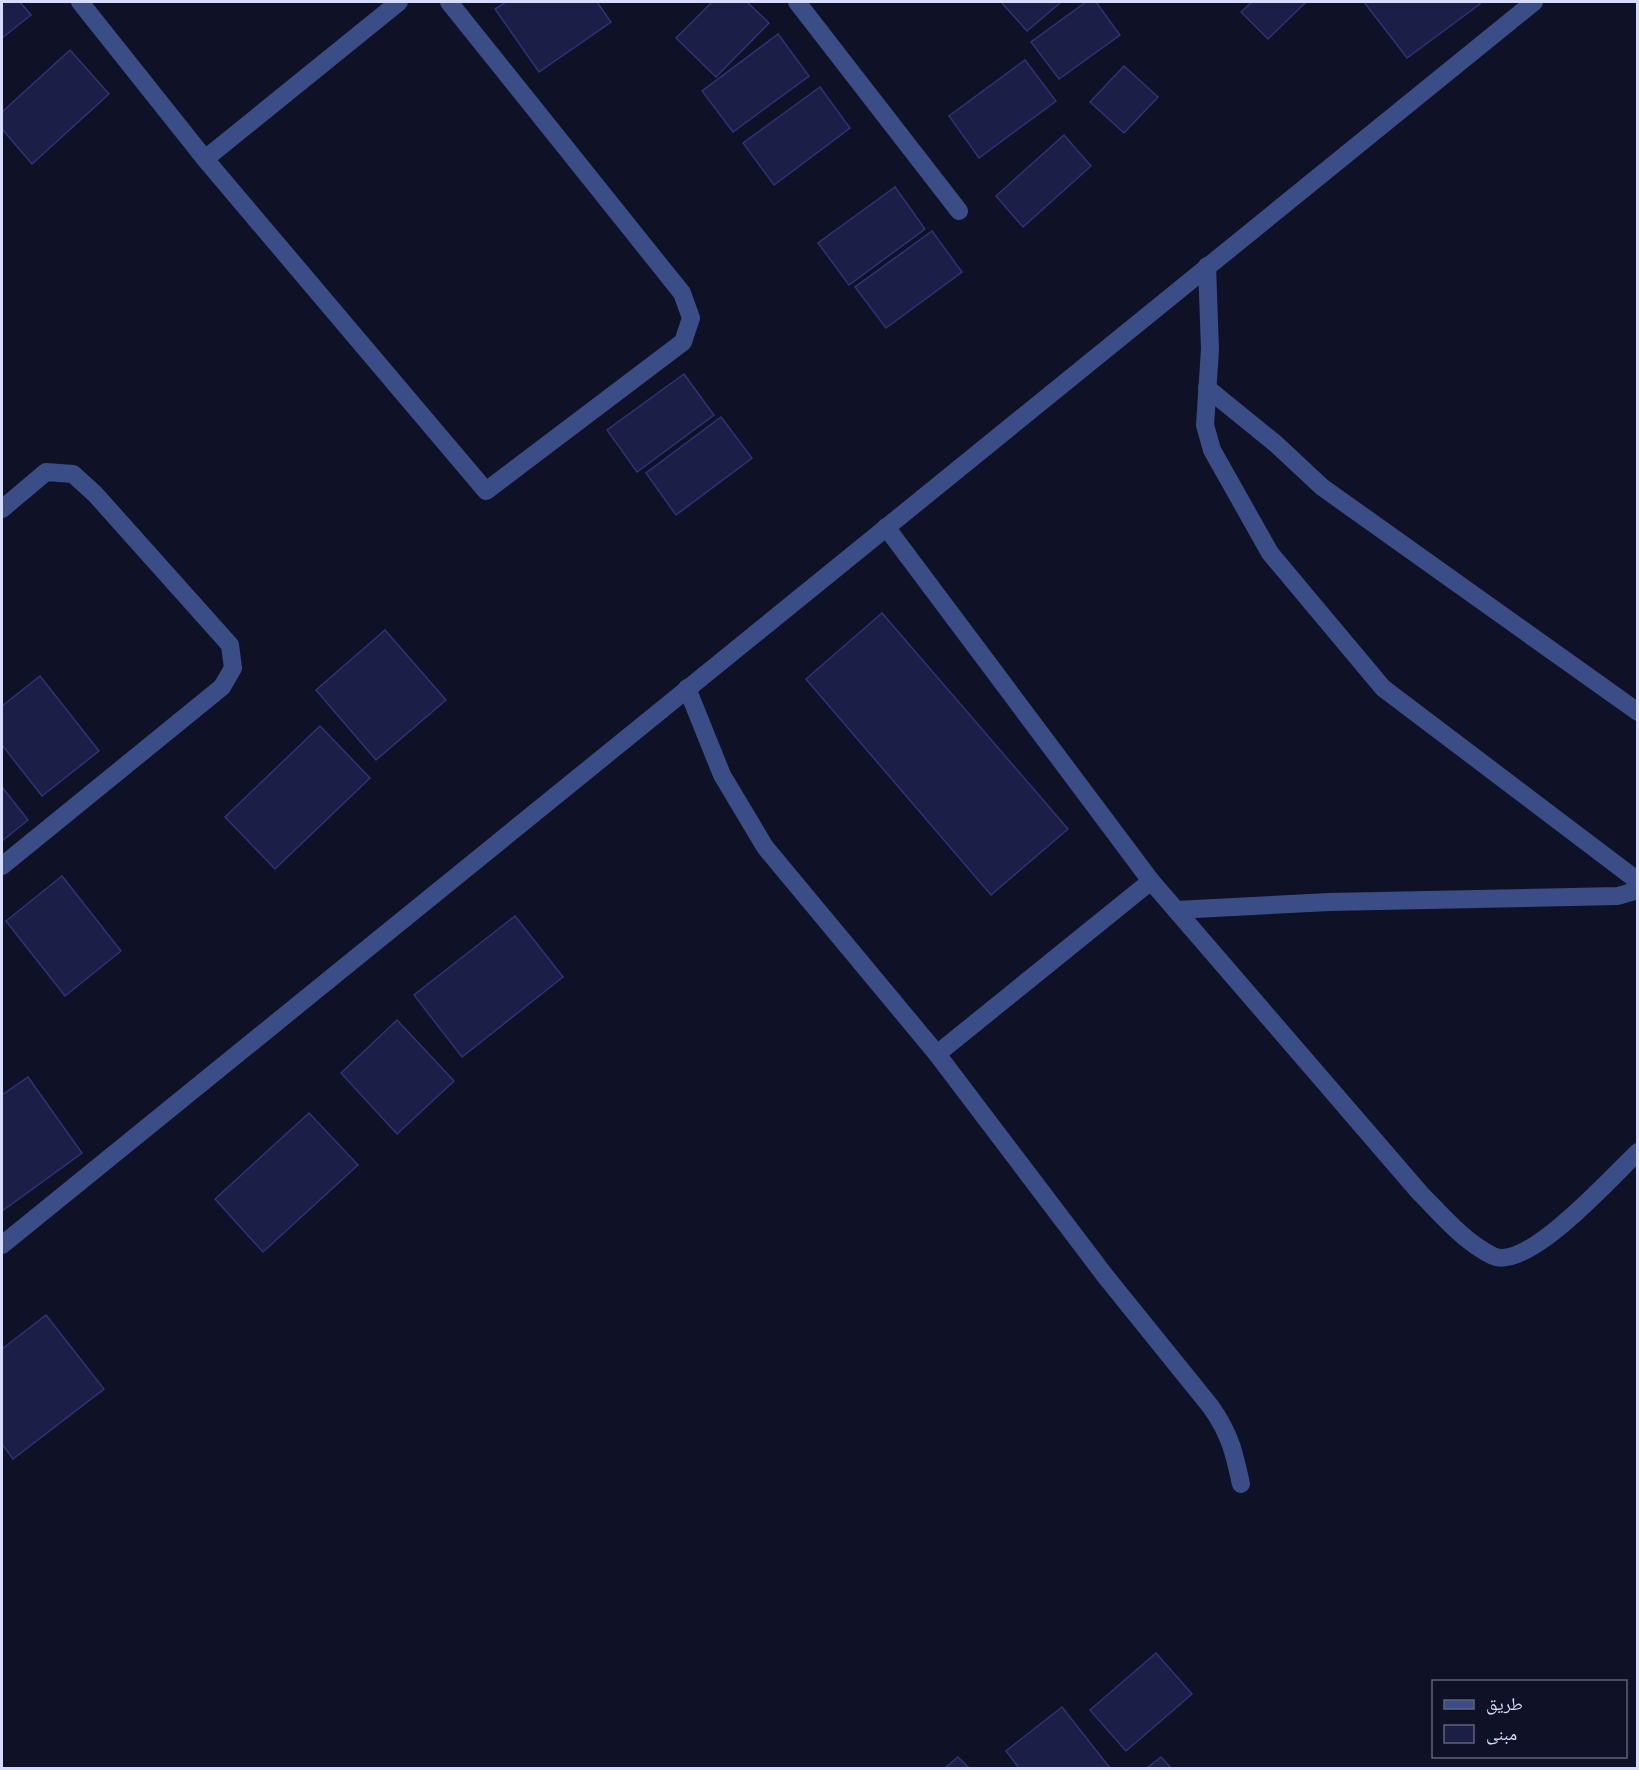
<svg xmlns="http://www.w3.org/2000/svg" width="1639" height="1770" font-family="Signika,'Noto Naskh Arabic',sans-serif">
  <style>
    .building { fill: #1b1f48; stroke: #2d3374; stroke-width: 1.5 }
    .lines { fill: none; stroke-linecap: round; stroke-linejoin: round }
    .minor { stroke: #3a4d86; stroke-width: 18 }
  </style>
  <rect width="100%" height="100%" fill="#0f1227"/>
  <!-- building -->
  <g class="building">
    <polygon points="2,2 20,2 31,15 2,38"/>
    <polygon points="506,2 597,2 611,22 539,72 495,9"/>
    <polygon points="712,2 747,2 769,23 716,77 676,38"/>
    <polygon points="1001,2 1061,2 1027,31"/>
    <polygon points="1086,2 1096,2 1120,35 1059,79 1031,42"/>
    <polygon points="1252,2 1306,2 1268,39 1241,12"/>
    <polygon points="1364,2 1478,2 1480,4 1407,58"/>
    <polygon points="778,34 809,76 733,132 702,91"/>
    <polygon points="70,50 109,94 32,164 2,129 2,112"/>
    <polygon points="1025,60 1056,101 979,158 949,116"/>
    <polygon points="1124,66 1158,97 1124,133 1090,102"/>
    <polygon points="820,87 850,128 774,185 743,143"/>
    <polygon points="1064,135 1091,166 1023,227 996,196"/>
    <polygon points="895,187 925,229 849,285 818,243"/>
    <polygon points="932,231 962,272 886,328 855,287"/>
    <polygon points="684,374 714,415 637,472 607,430"/>
    <polygon points="721,417 752,458 676,515 646,473"/>
    <polygon points="882,613 1068,829 991,895 806,679"/>
    <polygon points="385,630 446,700 376,760 316,690"/>
    <polygon points="40,676 99,751 42,796 2,745 2,706"/>
    <polygon points="320,726 370,778 275,869 225,817"/>
    <polygon points="2,787 28,820 2,841"/>
    <polygon points="62,876 121,951 65,996 6,921"/>
    <polygon points="515,916 563,977 462,1057 414,995"/>
    <polygon points="397,1020 454,1081 397,1134 341,1073"/>
    <polygon points="28,1077 82,1153 2,1211 2,1095"/>
    <polygon points="309,1113 358,1165 263,1252 215,1199"/>
    <polygon points="46,1315 104,1389 13,1459 2,1444 2,1349"/>
    <polygon points="1156,1653 1192,1694 1126,1751 1090,1710"/>
    <polygon points="1062,1707 1110,1768 1019,1768 1006,1751"/>
    <polygon points="958,1757 969,1768 945,1768"/>
    <polygon points="1161,1757 1171,1768 1147,1768"/>
  </g>
  <g class="lines">
    <!-- minor -->
    <g class="minor">
      <polyline points="80,2 205,159 399,2"/>
      <polyline points="797,2 959,211"/>
      <polyline points="205,159 486,491 683,342 691,318 682,293 449,2"/>
      <polyline points="1207,266 1210,349 1205,425 1212,450 1270,553 1383,688 1638,881"/>
      <polyline points="1207,388 1276,444 1322,487 1638,712"/>
      <polyline points="2,509 46,472 73,474 95,494 230,645 233,668 222,687 2,866"/>
      <path d="M 886,527 L 1151,881 L 1420,1193 C 1442,1215 1464,1242 1493,1256 C 1528,1272 1613,1175 1638,1152"/>
      <path d="M 687,688 L 722,775 L 765,847 L 937,1054 L 1106,1277 L 1211,1407 C 1230,1434 1234,1452 1241,1484"/>
      <polyline points="1176,910 1329,902 1618,896 1638,890"/>
      <polyline points="937,1054 1151,881"/>
      <polyline points="2,1245 1534,2"/>
    </g>
  </g>
  <!-- border -->
  <rect width="1639" height="1770" fill="none" stroke="#d5dcff" stroke-width="6"/>
  <!-- legend -->
  <rect x="1432" y="1680" width="195" height="78" fill="#0f1227" stroke="#5e637d" stroke-width="1.5"/>
  <rect x="1444" y="1700" width="30" height="9" fill="#3a4d86" stroke="#5e637d" stroke-width="1.5"/>
  <text x="1486" y="1710" font-size="18" fill="#d5dcff">طريق</text>
  <rect x="1444" y="1725" width="30" height="18" fill="#1b1f48" stroke="#5e637d" stroke-width="1.5"/>
  <text x="1486" y="1740" font-size="18" fill="#d5dcff">مبنى</text>
</svg>
